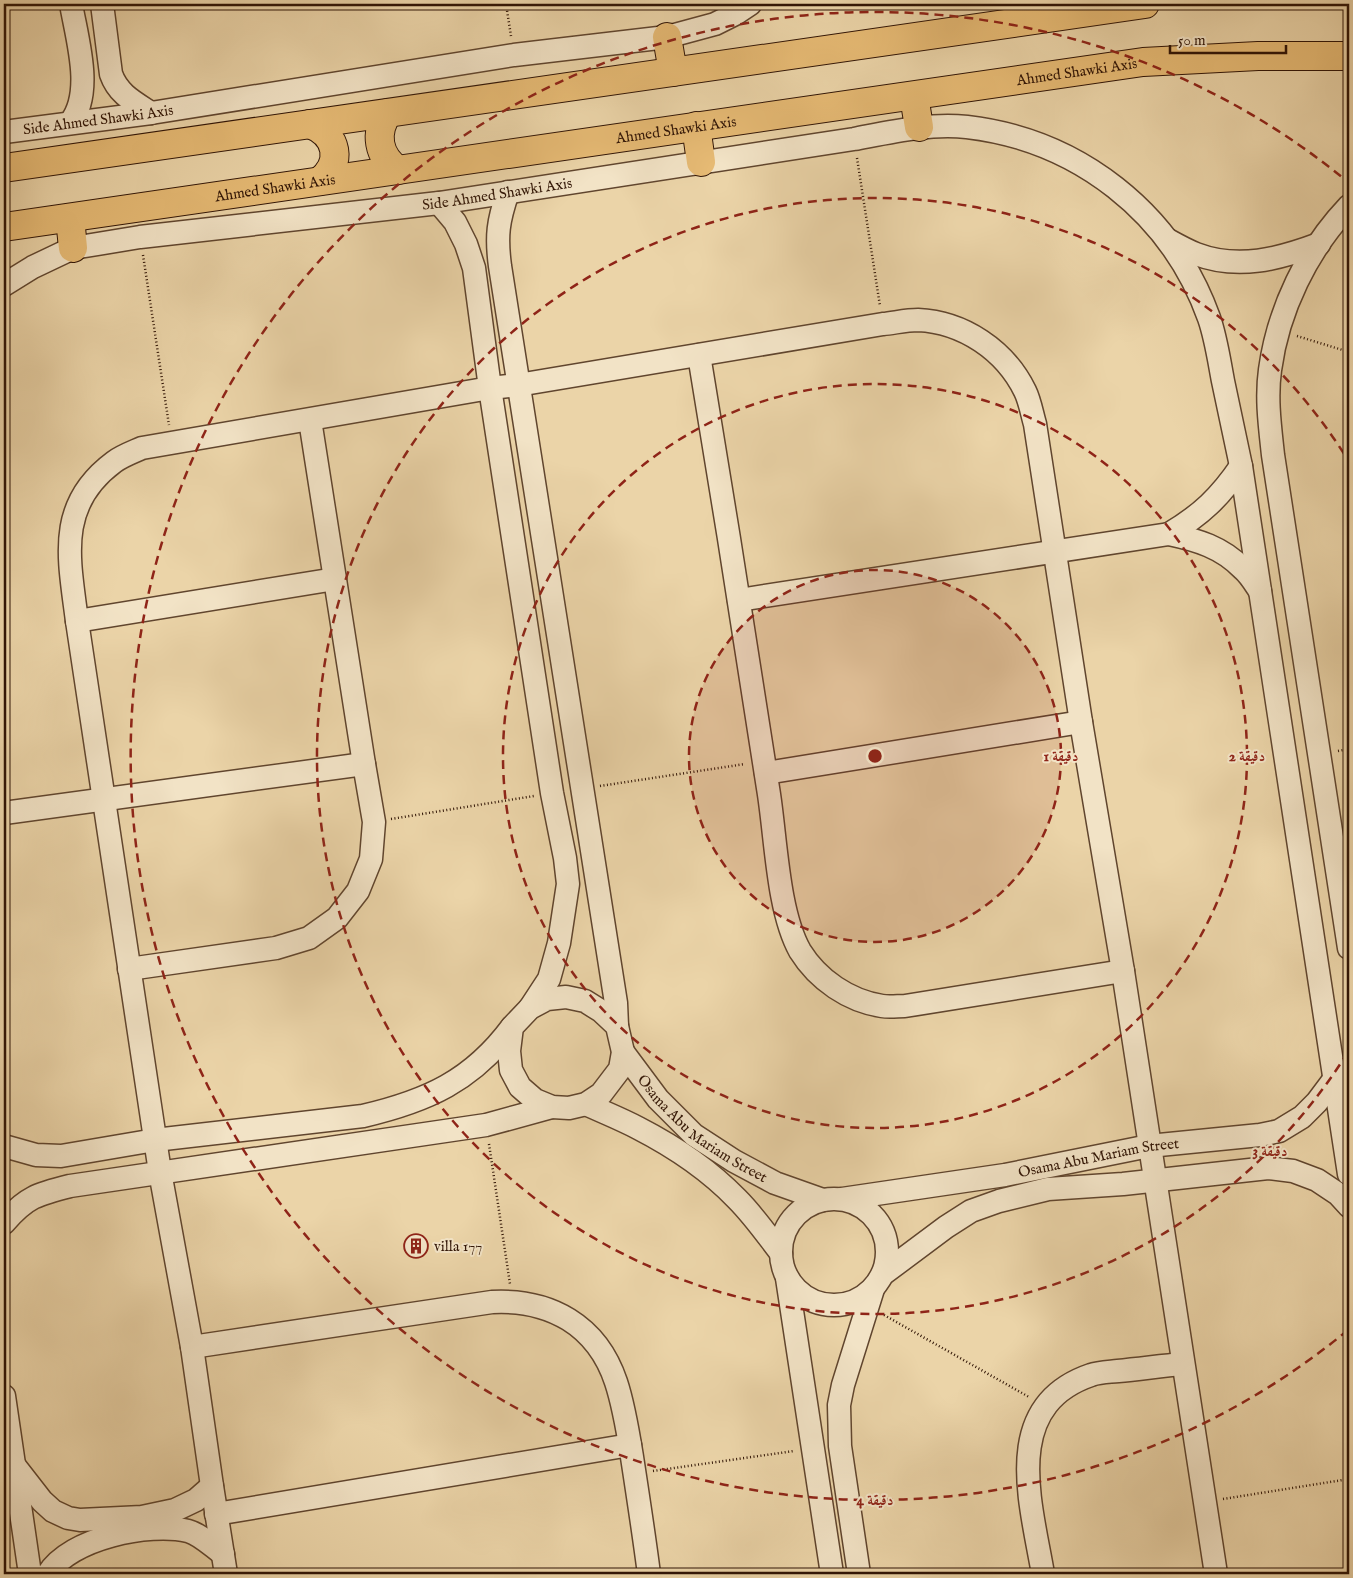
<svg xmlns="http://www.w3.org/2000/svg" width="1353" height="1578" font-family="'IM FELL English',Amiri,serif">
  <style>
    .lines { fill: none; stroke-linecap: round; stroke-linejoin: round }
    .minor-casing { stroke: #60452e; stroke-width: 25 }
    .major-casing { stroke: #311506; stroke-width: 30 }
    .path { stroke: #311506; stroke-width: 2.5; stroke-dasharray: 1 2.5; stroke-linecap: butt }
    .minor { stroke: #f2e3c6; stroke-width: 22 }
    .major { stroke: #e6ba74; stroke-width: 28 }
    .ring { fill: none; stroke: #8f2418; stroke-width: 2.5; stroke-dasharray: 9 6 }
    .labels { text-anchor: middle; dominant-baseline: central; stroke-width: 4; stroke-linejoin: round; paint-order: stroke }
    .street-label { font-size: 15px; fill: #311506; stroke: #f2e3c6 }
    .poi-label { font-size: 15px; fill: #311506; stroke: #f2e3c6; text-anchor: start }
    .centre { fill: #8f2418; stroke: #f2e3c6; stroke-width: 2.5 }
    .ring-label { font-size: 15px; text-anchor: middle; font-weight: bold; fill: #8f2418; stroke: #f2e3c6; stroke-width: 4; stroke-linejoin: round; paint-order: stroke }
  </style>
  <rect width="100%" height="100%" fill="#ebd4a8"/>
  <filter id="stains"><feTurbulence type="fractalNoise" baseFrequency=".004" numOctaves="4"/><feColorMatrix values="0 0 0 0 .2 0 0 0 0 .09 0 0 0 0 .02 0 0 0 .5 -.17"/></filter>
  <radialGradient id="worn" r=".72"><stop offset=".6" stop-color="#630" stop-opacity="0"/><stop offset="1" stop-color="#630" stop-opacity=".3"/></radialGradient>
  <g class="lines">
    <!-- minor casing -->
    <g class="minor-casing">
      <g id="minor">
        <path d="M 102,4 L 111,74 C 118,94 134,102 151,113"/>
        <path d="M 70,123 C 94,93 77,39 71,4"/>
        <path id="s1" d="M 4,132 L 151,113 L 514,55 L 667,37 L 715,24 L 735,14 L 750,4"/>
        <path d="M 508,192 C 498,221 496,236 500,266 L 616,1003 L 617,1026"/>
        <polyline points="439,203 455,222 466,244 474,268 490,388 552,793 565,858 568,884 559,943 549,979 530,1008"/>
        <path d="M 1349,206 C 1307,250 1278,310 1270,370 C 1266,398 1270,427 1273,455 L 1349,948"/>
        <path d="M 1168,240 C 1177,245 1186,250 1196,254 C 1238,270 1279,259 1319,244"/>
        <path id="s2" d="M 4,285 L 33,267 L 73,248 L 140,237 L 439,203 L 854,139 C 891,132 929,123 967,127 C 1078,140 1171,212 1209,318 C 1216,338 1219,360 1223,381 C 1229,410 1235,438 1241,466 L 1349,1174"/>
        <path d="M 699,355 C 723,499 746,644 768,788 C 776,835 777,910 800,951 C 818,980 849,1001 882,1006 C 889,1007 898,1006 905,1006 L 1123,971"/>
        <path d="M 1169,534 C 1201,515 1220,497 1241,466"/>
        <path d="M 739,600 L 1169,534 C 1197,540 1222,547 1243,569 C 1250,575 1255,584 1260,591"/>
        <polyline points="77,621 335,579"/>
        <polyline points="766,773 1081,722"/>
        <polyline points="4,813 364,764"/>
        <polyline points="129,969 276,948 309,938 337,918 358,891 371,859 374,822 364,764 310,420"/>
        <polygon points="566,997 585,1001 601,1011 617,1026 623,1052 620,1069 601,1094 586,1104 569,1108 552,1107 535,1100 520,1087 511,1070 509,1051 512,1027 530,1008 547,999"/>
        <path id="s3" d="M 623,1052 L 658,1099 L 694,1135 L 734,1161 L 775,1183 L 823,1200"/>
        <path d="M 586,1104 C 603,1112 621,1119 638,1128 C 673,1146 710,1171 737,1199 C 754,1216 767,1235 781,1253"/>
        <path d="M 4,1146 L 36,1155 L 61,1156 L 155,1140 L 363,1116 C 427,1101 472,1081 512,1027"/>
        <circle cx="834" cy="1252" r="53"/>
        <path id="s4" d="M 842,1199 L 1005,1175 L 1149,1146 L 1260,1135 L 1279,1131 L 1302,1117 L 1317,1102 L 1335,1078"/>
        <path d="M 4,1223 C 26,1197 38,1194 70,1186 L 486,1125 L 552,1107"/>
        <polyline points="883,1274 946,1227 971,1211 999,1201 1048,1189 1123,1184 1268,1168 1293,1171 1317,1180 1338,1194 1349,1206"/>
        <polyline points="787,1278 832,1574"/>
        <path d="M 192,1347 L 492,1302 C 550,1299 597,1325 616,1382 C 624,1406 628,1432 632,1457 C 638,1496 644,1535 649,1574"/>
        <polyline points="4,1396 30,1574"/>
        <polyline points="14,1465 42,1501 53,1511 68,1518 80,1520 142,1517 175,1510 196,1500 212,1486"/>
        <polyline points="216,1514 630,1445"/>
        <path d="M 48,1574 C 70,1538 149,1522 188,1531 C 200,1534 213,1547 223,1554"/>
        <path d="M 226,1574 L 212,1486 L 192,1347 L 160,1172 L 77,621 C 69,558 56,505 114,462 C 122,456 133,452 142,448 L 490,388 L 518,385 L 883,324 C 894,323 906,320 918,320 C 963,322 1005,350 1025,391 C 1030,401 1032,414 1035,424 L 1081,722 L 1123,971 L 1216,1574"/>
        <polyline points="859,1574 840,1446 839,1405 843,1385 873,1289"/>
        <path d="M 1043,1574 C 1031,1503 1000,1406 1091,1375 C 1099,1372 1109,1372 1118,1371 C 1139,1369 1161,1366 1182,1364"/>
      </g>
    </g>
    <!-- major casing -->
    <g class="major-casing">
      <g id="major">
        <polyline points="667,37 673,72"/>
        <polyline points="914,96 919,127"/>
        <path d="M 388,113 C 374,133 378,156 398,170"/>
        <path d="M 310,124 C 338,135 343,163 320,181"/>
        <polyline points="696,126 701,162"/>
        <polyline points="4,168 1145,4"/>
        <polyline points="70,218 73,248"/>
        <path id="s5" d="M 4,227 L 1143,62 L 1258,56 L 1349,56"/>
      </g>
    </g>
    <!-- path -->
    <g class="path">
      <polyline points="506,4 511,36"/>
      <polyline points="857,158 880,306"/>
      <polyline points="143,255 169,425"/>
      <polyline points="1297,336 1349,352"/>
      <polyline points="1338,751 1349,749"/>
      <polyline points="600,786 745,764"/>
      <polyline points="391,819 534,796"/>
      <polyline points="489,1144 510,1284"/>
      <polyline points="884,1315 1029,1397"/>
      <polyline points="653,1471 794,1451"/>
      <polyline points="1223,1499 1349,1479"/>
    </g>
    <!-- minor -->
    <use href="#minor" class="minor"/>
    <!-- major -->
    <use href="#major" class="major"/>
  </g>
  <!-- distance rings -->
  <circle cx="875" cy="756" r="186" fill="#8f2418" fill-opacity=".12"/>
  <g class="ring">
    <circle cx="875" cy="756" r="186"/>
    <circle cx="875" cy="756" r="372"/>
    <path d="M1348 1052A558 558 0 1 1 1348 460"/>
    <path d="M1348 1330A744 744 0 1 1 1348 182"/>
  </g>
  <!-- icons -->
  <defs>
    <g id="building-ring" transform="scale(1.25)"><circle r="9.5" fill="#f2e3c6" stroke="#8f2418" stroke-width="1.5"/><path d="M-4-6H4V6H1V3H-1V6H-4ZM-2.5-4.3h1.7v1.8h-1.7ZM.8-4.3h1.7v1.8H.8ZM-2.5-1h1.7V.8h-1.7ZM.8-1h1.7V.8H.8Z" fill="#8f2418"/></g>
  </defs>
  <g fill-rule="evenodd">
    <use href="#building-ring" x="416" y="1246"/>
  </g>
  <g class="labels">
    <!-- street labels -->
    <g class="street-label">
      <text stroke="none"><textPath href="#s5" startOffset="1084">Ahmed Shawki Axis</textPath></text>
      <text stroke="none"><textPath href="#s1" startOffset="95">Side Ahmed Shawki Axis</textPath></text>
      <text stroke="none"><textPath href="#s5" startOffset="679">Ahmed Shawki Axis</textPath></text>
      <text stroke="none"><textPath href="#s5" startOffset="274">Ahmed Shawki Axis</textPath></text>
      <text stroke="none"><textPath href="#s2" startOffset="506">Side Ahmed Shawki Axis</textPath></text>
      <text stroke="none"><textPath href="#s3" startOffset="112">Osama Abu Mariam Street</textPath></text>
      <text stroke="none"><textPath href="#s4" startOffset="260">Osama Abu Mariam Street</textPath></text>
    </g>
    <!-- poi labels -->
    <g class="poi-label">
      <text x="434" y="1246">villa 177</text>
    </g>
  </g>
  <circle cx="875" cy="756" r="8" class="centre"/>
  <g class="ring-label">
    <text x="1061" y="761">1 دقيقة</text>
    <text x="1247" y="761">2 دقيقة</text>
    <text x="1270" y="1156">3 دقيقة</text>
    <text x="875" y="1505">4 دقيقة</text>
  </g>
  <!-- margin -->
  <rect width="1353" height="1578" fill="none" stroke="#ebd4a8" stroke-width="20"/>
  <rect x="5" y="5" width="1343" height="1568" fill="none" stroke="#311506" stroke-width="2.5"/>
  <rect x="10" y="10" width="1333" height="1558" fill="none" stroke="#311506"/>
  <!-- scale -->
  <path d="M1170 45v8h116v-8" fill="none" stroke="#311506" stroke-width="2.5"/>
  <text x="1178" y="45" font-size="15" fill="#311506" stroke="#f2e3c6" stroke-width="4" paint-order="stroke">50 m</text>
  <rect width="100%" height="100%" filter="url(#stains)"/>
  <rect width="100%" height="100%" fill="url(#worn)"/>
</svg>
